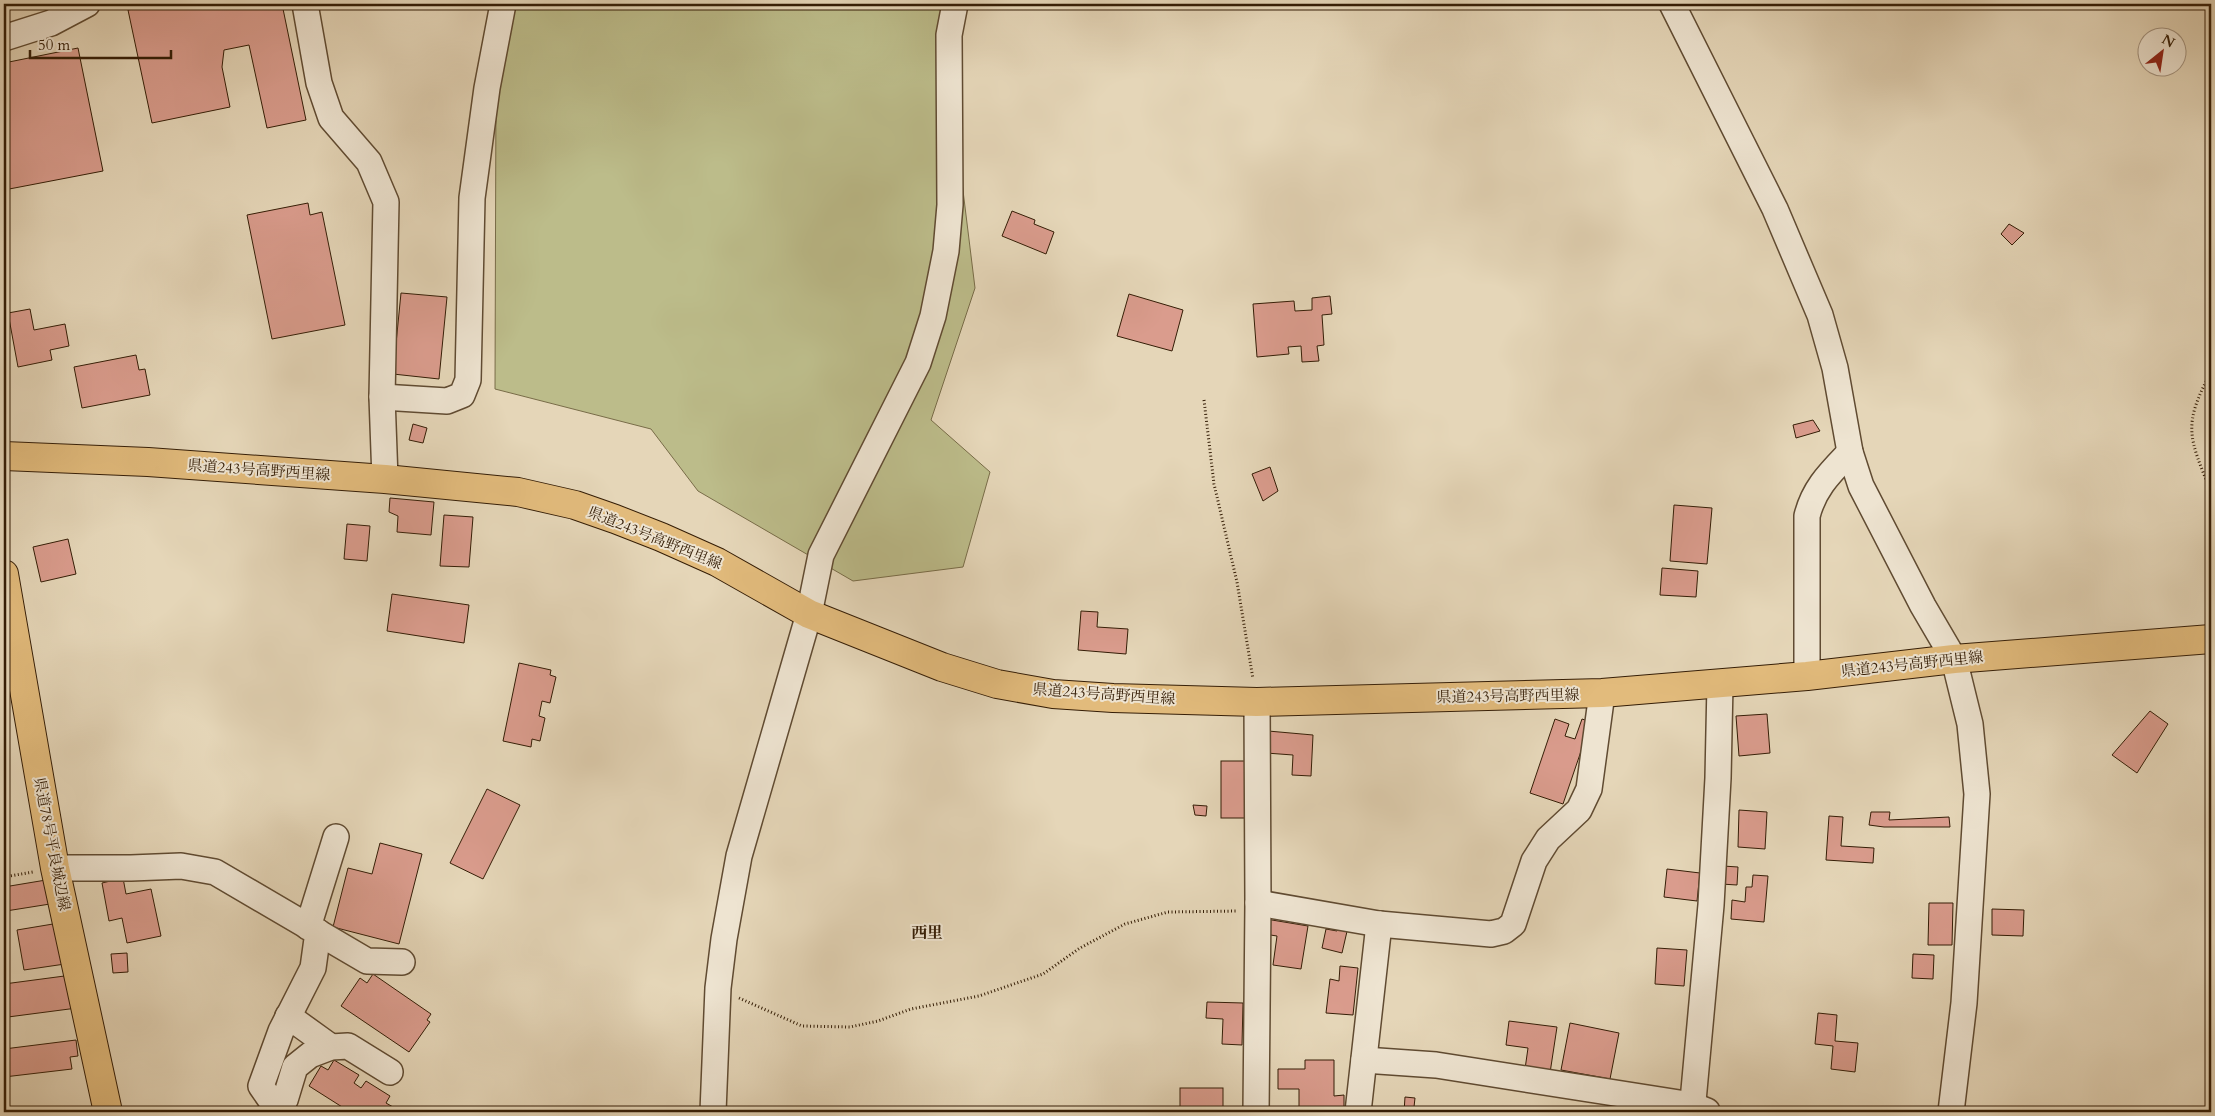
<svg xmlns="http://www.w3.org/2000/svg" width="2215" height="1116" font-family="Cardo,'Noto Serif JP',serif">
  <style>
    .green { fill: #bcbc8a; stroke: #786c48 }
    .building { fill: #da9c8d; stroke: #341d06 }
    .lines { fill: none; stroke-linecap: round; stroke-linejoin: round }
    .minor-casing { stroke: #604b32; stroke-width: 28 }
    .major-casing { stroke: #341d06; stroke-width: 30 }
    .path { stroke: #341d06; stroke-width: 3; stroke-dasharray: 1 2.5; stroke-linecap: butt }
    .minor { stroke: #eee4d1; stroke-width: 25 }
    .major { stroke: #e2bb7c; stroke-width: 28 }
    .labels { text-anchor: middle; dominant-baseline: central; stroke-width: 4; stroke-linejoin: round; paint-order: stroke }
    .street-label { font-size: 15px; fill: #341d06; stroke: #eee4d1 }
    .neighbourhood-label { font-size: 16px; font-weight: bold; fill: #341d06; stroke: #eee4d1 }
  </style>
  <rect width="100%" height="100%" fill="#e5d6b8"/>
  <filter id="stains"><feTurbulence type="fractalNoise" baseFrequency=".004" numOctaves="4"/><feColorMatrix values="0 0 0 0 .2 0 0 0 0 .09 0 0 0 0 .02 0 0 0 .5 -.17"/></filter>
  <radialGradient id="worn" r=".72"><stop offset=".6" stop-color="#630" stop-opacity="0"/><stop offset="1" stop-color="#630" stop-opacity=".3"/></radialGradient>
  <!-- green -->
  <polygon class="green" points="514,4 940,4 975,288 931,420 990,472 963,567 853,581 698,491 651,429 495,389 496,87"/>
  <!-- building -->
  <g class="building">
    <polygon points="159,4 282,4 306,120 267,128 249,45 224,50 222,67 230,107 152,123 128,10"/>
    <polygon points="78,48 103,171 4,190 4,63"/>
    <polygon points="308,203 310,215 322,212 345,325 272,339 247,215"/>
    <polygon points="1012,211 1035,220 1034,224 1054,232 1046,254 1002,236"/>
    <polygon points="2009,224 2024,233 2012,245 2001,234"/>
    <polygon points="401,293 447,297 439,379 393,374"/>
    <polygon points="1129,294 1183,310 1172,351 1117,336"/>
    <polygon points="1330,296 1332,314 1322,315 1324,345 1317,346 1319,361 1302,362 1301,346 1288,347 1289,354 1257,357 1253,304 1294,301 1295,311 1312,310 1312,298"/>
    <polygon points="30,309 34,330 65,324 69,346 50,350 52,360 18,367 8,313"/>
    <polygon points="136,355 139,370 145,369 150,395 82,408 74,367"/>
    <polygon points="1813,420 1820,431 1796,438 1793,425"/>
    <polygon points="413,424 427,428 423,443 409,440"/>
    <polygon points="1270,467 1278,491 1263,501 1252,474"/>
    <polygon points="390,498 434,502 431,535 397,532 398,516 389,512"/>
    <polygon points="1674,505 1712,508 1707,564 1670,561"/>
    <polygon points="444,515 473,517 469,567 440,566"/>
    <polygon points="347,524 370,526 367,561 344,559"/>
    <polygon points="68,539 76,574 41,582 33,547"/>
    <polygon points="1662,568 1698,571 1696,597 1660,595"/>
    <polygon points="392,594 469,605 464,643 387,631"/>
    <polygon points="1081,611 1098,612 1097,627 1128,629 1126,654 1078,650"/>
    <polygon points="519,663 551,670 550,675 556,677 550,703 542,701 539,716 545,718 540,741 532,739 531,747 503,741"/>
    <polygon points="2150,711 2168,724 2137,773 2112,755"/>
    <polygon points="1767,714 1770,753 1739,756 1736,716"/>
    <polygon points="1555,719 1569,724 1565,736 1575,739 1582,719 1591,722 1563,804 1530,793"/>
    <polygon points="1268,731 1313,735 1311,776 1292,775 1293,755 1266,753"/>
    <rect x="1221" y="761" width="27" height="57"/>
    <polygon points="487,789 520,805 483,879 450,863"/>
    <polygon points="1193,805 1207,806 1206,816 1195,815"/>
    <polygon points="1739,810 1767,812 1765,849 1738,847"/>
    <polygon points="1871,812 1890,812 1889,820 1949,817 1950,827 1884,827 1869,825"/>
    <polygon points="1829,816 1843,817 1841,846 1874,848 1873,863 1826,860"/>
    <polygon points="380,843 422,854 399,944 333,927 348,868 372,874"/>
    <polygon points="1723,866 1738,867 1737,885 1721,884"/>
    <polygon points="1667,869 1700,873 1697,901 1664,897"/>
    <polygon points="1753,875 1768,876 1764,922 1731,919 1732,900 1745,902 1746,887 1752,887"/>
    <polygon points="123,878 126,894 151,889 161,936 127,943 122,918 109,921 102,883"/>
    <polygon points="46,880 50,904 6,911 4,887"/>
    <polygon points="1929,903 1953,903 1952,945 1928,945"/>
    <polygon points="1992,909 2024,910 2023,936 1992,935"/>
    <polygon points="1266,919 1308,926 1301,969 1273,965 1277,936 1264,934"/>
    <polygon points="59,923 65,964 24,970 17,930"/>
    <polygon points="1339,925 1348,927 1342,953 1322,948 1326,929 1337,931"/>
    <polygon points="1657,948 1687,950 1684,986 1655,984"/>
    <polygon points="127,953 128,972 113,973 111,954"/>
    <polygon points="1913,954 1934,955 1933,979 1912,978"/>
    <polygon points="1340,966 1358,968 1353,1015 1326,1013 1330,979 1339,981"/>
    <polygon points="373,974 431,1014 427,1020 430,1022 409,1052 341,1006 360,978 367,983"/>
    <polygon points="72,975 77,1008 8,1017 4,984"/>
    <polygon points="1207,1002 1243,1003 1242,1045 1222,1044 1223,1019 1206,1018"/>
    <polygon points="1818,1013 1837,1015 1835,1041 1858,1043 1855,1072 1831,1069 1833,1046 1815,1044"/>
    <polygon points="1509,1021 1557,1027 1550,1073 1525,1069 1528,1048 1506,1045"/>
    <polygon points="1570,1023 1619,1033 1610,1079 1561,1070"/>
    <polygon points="76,1040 78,1056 70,1057 72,1069 4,1077 4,1049"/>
    <polygon points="334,1060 359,1075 354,1083 361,1088 366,1081 390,1096 386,1103 393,1107 390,1112 350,1112 309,1086 321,1066 328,1070"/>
    <polygon points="1305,1060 1334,1060 1334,1096 1344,1095 1344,1111 1299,1111 1299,1089 1278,1089 1278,1069 1305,1069"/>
    <rect x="1180" y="1088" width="43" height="24"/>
    <polygon points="1405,1097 1415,1098 1414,1107 1423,1107 1423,1112 1404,1112"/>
  </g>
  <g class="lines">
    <!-- minor casing -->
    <g class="minor-casing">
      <g id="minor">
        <polyline points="305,4 319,83 331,118 369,162 386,202 382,397 385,479"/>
        <polyline points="1672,4 1775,209 1820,315 1835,368 1850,452 1861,486 1923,606 1954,659 1970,724 1977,794 1964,1003 1951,1112"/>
        <polyline points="4,38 51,23 87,4"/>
        <polyline points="382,397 447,401 462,395 468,380 472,198 487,88 503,4"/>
        <path d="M 1807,676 L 1807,516 C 1814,488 1830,473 1850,452"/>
        <polyline points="55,868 131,868 181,866 215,872 367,961 402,962"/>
        <polyline points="1258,903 1379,924 1491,934 1504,931 1513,924 1534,861 1548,839 1579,810 1589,789 1602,693"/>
        <polyline points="308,927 336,837"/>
        <polyline points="318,932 313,968 281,1031 261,1086 270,1099 285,1100 295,1067 310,1055 331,1047 348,1046 390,1072"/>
        <polyline points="288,1016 331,1047"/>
        <polyline points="1364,1060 1436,1065 1692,1105 1707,1111"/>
        <polyline points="713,1112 718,988 724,939 739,856 809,614 821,555 918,363 933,316 946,251 950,205 949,35 955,4"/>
        <polyline points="1256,1112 1258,903 1257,702"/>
        <polyline points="1358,1112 1379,924"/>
        <polyline points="1692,1112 1711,905 1718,778 1720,684"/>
      </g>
    </g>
    <!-- major casing -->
    <g class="major-casing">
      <g id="major">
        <polyline points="4,456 148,462 385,479 518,492 575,505 615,519 661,537 717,562 809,614 942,667 997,684 1053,694 1113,698 1257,702 1602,693 1807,676 1954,659 2211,639"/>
        <polyline points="4,574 55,868 108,1112"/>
      </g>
    </g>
    <!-- path -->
    <g class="path">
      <path d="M 2211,372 C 2182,426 2189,437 2211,492"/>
      <polyline points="1204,400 1214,484 1237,582 1253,679"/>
      <polyline points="4,877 33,872"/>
      <polyline points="739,998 802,1026 850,1027 878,1021 911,1009 979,996 1043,974 1080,948 1125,924 1168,912 1238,911"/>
    </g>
    <!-- minor -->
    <use href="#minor" class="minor"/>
    <!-- major -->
    <use href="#major" class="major"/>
  </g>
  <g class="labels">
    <!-- street labels -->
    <g class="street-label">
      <text transform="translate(259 470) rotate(4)">県道243号高野西里線</text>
      <text transform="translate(655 538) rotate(22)">県道243号高野西里線</text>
      <text transform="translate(1912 664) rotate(-6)">県道243号高野西里線</text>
      <text transform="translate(1104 694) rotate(4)">県道243号高野西里線</text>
      <text transform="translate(1508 696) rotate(-1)">県道243号高野西里線</text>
      <text transform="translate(52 844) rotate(79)">県道78号平良城辺線</text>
    </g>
    <!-- neighbourhood labels -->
    <g class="neighbourhood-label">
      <text x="927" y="933">西里</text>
    </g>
  </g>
  <!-- margin -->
  <rect width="2215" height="1116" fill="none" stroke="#e5d6b8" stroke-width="20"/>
  <rect x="5" y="5" width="2205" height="1106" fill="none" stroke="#341d06" stroke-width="2.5"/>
  <rect x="10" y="10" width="2195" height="1096" fill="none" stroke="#341d06"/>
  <!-- north arrow -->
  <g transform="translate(2162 52) rotate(30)"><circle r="24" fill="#eee4d1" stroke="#a49480"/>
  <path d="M0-4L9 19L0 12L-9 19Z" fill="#8f2418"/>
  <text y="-8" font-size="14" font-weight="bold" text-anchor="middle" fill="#341d06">N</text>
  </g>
  <!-- scale -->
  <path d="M30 50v8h141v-8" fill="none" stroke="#341d06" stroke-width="2.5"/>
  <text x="38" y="50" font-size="15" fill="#341d06" stroke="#eee4d1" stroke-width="4" paint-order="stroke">50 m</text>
  <rect width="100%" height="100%" filter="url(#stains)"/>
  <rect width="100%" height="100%" fill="url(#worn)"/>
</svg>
